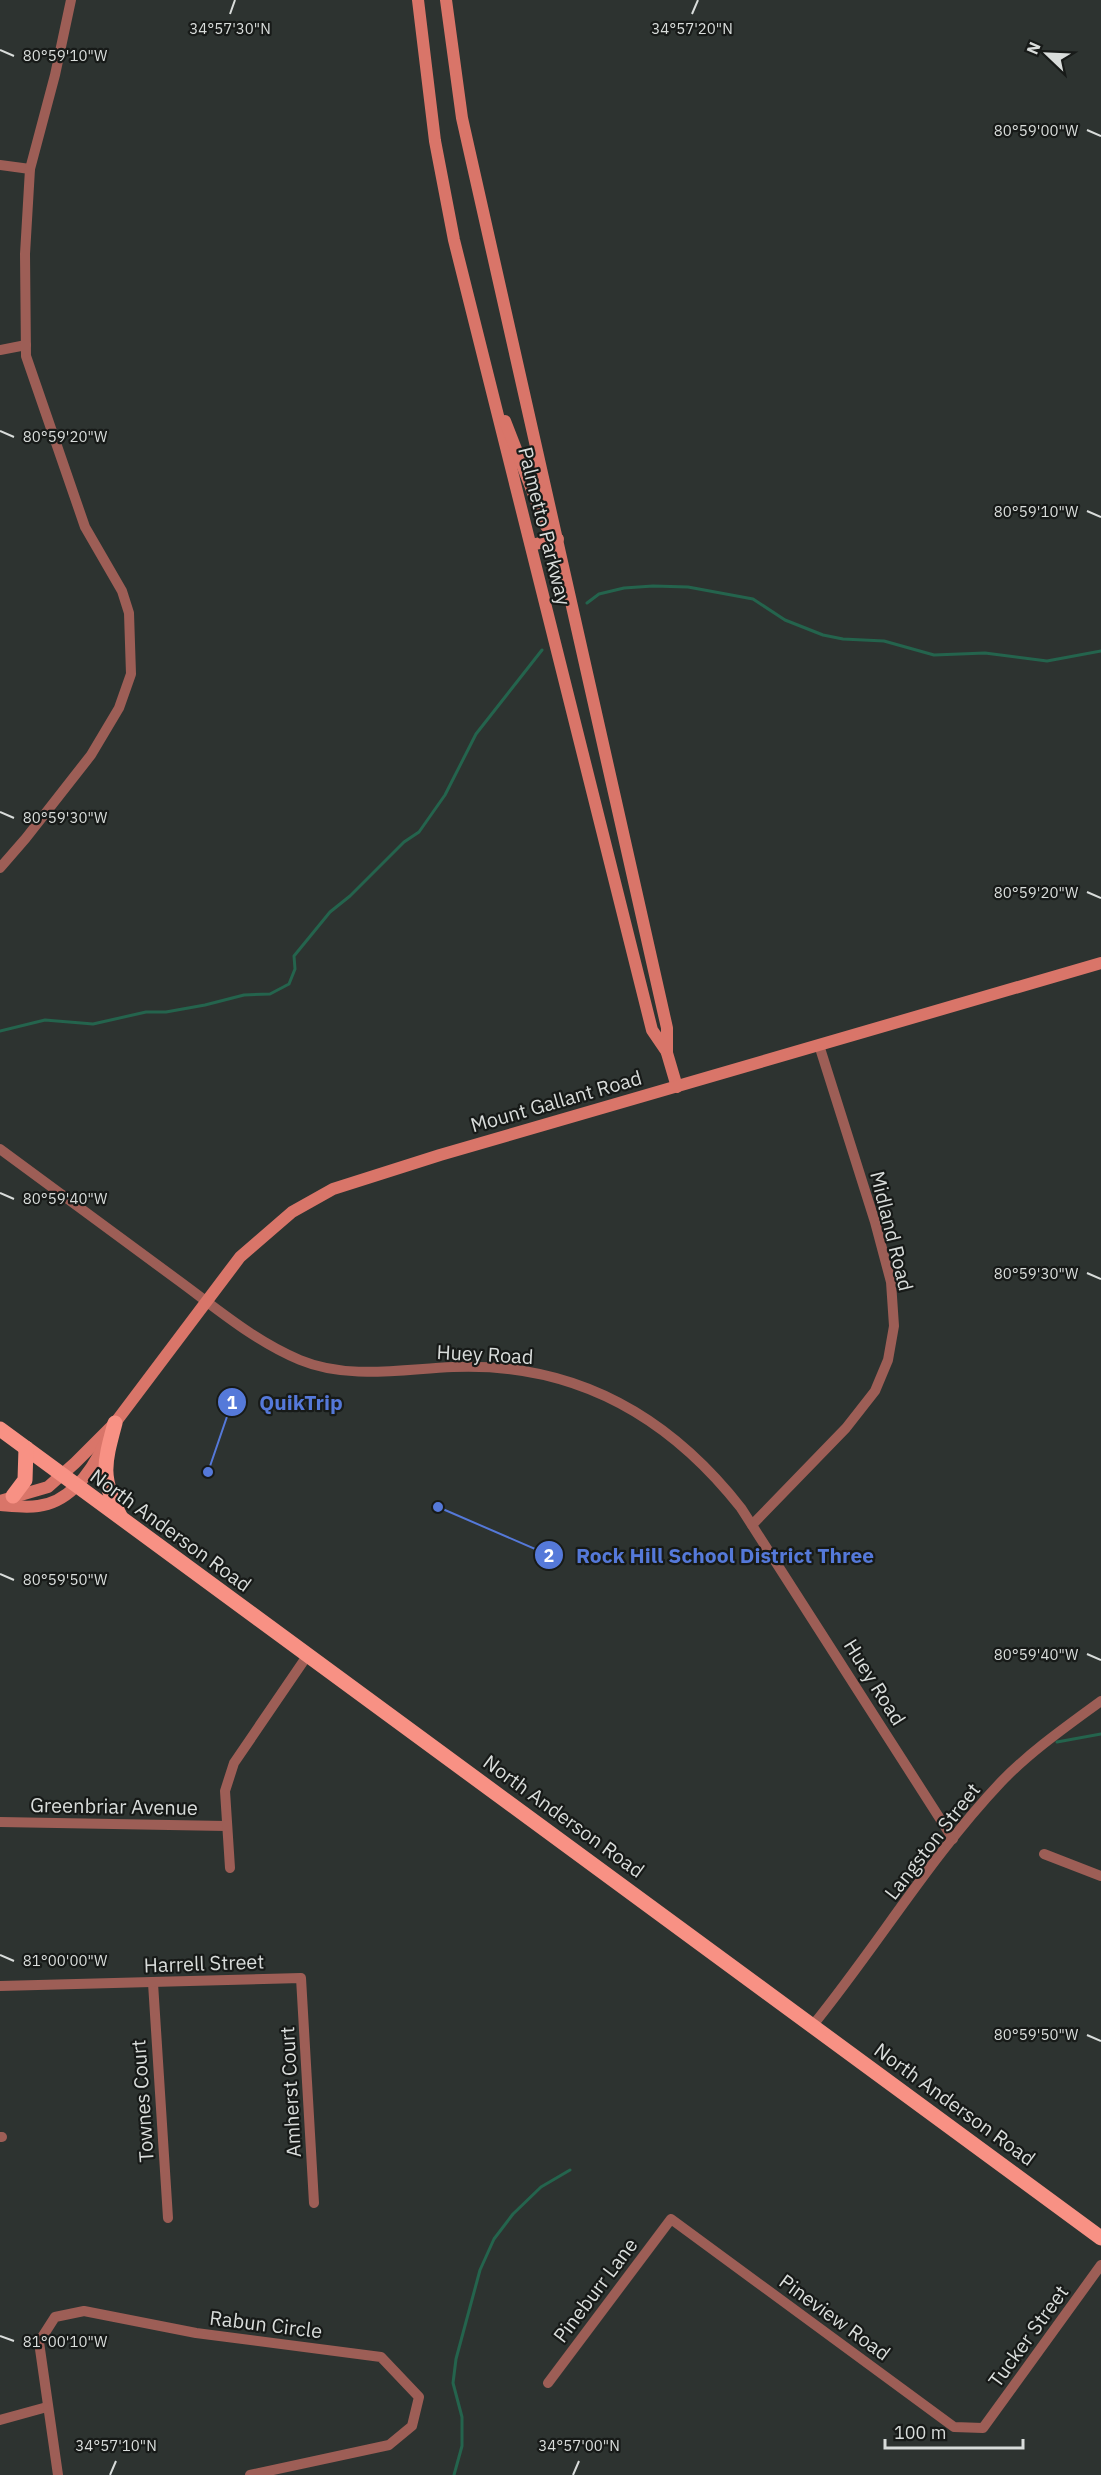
<svg xmlns="http://www.w3.org/2000/svg" width="1101" height="2475" font-family="'IBM Plex Sans',sans-serif">
  <style>
    .lines { fill: none; stroke-linecap: round; stroke-linejoin: round }
    .stream { stroke: #24644d; stroke-width: 3 }
    .street { stroke: #9d5e56; stroke-width: 10 }
    .secondary { stroke: #d97569; stroke-width: 12 }
    .primary { stroke: #f89184; stroke-width: 15 }
    .ticks { fill: none; stroke: #d9dddb; stroke-width: 2 }
    .labels { text-anchor: middle; dominant-baseline: central; stroke-width: 4.5; stroke-linejoin: round; paint-order: stroke }
    .street-label { font-size: 20px; fill: #d9dddb; stroke: #171a18 }
    .ticks-label { font-size: 15px; text-anchor: middle; fill: #d9dddb; stroke: #171a18; stroke-width: 4.5; stroke-linejoin: round; paint-order: stroke }
    .leader { fill: none; stroke: #5579d9; stroke-width: 2 }
    .callout-dot { fill: #5579d9; stroke: #171a18; stroke-width: 2 }
    .mark-label { font-size: 18px; text-anchor: middle; font-weight: bold; fill: #fff }
    .callout-label { font-size: 21px; text-anchor: middle; font-weight: bold; fill: #5579d9; stroke: #171a18; stroke-width: 4.5; stroke-linejoin: round; paint-order: stroke }
  </style>
  <rect width="100%" height="100%" fill="#2d3330"/>
  <g class="lines">
    <!-- stream -->
    <g class="stream">
      <polyline points="587,603 599,594 624,588 653,586 688,587 753,599 785,620 823,635 843,639 884,641 934,655 985,653 1047,661 1101,651"/>
      <polyline points="0,1031 45,1020 93,1024 146,1012 166,1012 205,1005 244,995 270,994 289,984 295,969 294,956 330,912 350,896 404,842 419,832 445,795 476,734 542,650"/>
      <polyline points="1057,1742 1101,1734"/>
      <polyline points="454,2475 462,2446 462,2417 453,2383 456,2359 480,2270 494,2239 513,2214 541,2187 570,2170"/>
    </g>
    <!-- street -->
    <g class="street">
      <polyline points="0,165 30,169"/>
      <polyline points="0,350 26,345"/>
      <polyline points="0,868 26,838 91,755 119,708 131,674 129,613 122,591 85,527 26,356 25,254 30,169 55,75 71,0"/>
      <path d="M 0,1149 C 58,1192 117,1235 175,1278 C 215,1307 254,1341 300,1360 C 348,1380 403,1369 453,1367 C 574,1362 668,1415 741,1508 L 953,1839"/>
      <polyline points="752,1525 846,1428 875,1391 888,1360 894,1326 891,1282 875,1222 819,1045"/>
      <polyline points="0,1822 226,1826"/>
      <polyline points="1044,1854 1101,1876"/>
      <polyline points="230,1868 225,1791 234,1763 307,1656"/>
      <polyline points="153,1983 168,2218"/>
      <polyline points="0,1986 301,1978 314,2203"/>
      <path d="M 813,2025 C 877,1946 931,1856 1001,1782 C 1031,1751 1067,1726 1101,1701"/>
      <polyline points="0,2137 2,2137"/>
      <polyline points="548,2383 671,2219 954,2427 983,2428 1101,2265"/>
      <polyline points="0,2420 47,2407"/>
      <polyline points="58,2475 39,2342 55,2317 84,2311 196,2333 381,2357 419,2397 412,2426 389,2445 250,2475"/>
    </g>
    <!-- secondary -->
    <g class="secondary">
      <polyline points="418,0 435,141 454,240 652,1030 667,1052"/>
      <polyline points="446,0 462,118 667,1028 667,1053 677,1087"/>
      <polyline points="505,421 546,526 557,538"/>
      <polyline points="531,545 558,539"/>
      <polyline points="0,1501 48,1487 75,1463 115,1423 240,1257 292,1212 333,1189 440,1155 1101,963"/>
      <path d="M 0,1505 C 12,1506 26,1508 38,1506 C 71,1502 93,1469 106,1441"/>
    </g>
    <!-- primary -->
    <g class="primary">
      <path d="M 115,1423 C 104,1464 100,1477 120,1516"/>
      <polyline points="0,1429 1101,2238"/>
      <polyline points="13,1496 25,1480 26,1448"/>
    </g>
  </g>
  <!-- ticks -->
  <path class="ticks" d="M 230,14 L 235,0M 692,14 L 698,0M 0,50 L 14,56M 1087,130 L 1101,136M 0,431 L 14,437M 1087,511 L 1101,517M 0,812 L 14,818M 1087,892 L 1101,898M 0,1193 L 14,1199M 1087,1273 L 1101,1279M 0,1574 L 14,1580M 1087,1654 L 1101,1660M 0,1955 L 14,1961M 1087,2035 L 1101,2041M 0,2336 L 14,2341M 110,2475 L 116,2461M 573,2475 L 579,2461"/>
  <g class="labels">
    <!-- street labels -->
    <g class="street-label">
      <text transform="translate(545 526) rotate(76)">Palmetto Parkway</text>
      <text transform="translate(556 1101) rotate(-16)">Mount Gallant Road</text>
      <text transform="translate(892 1231) rotate(76)">Midland Road</text>
      <text transform="translate(485 1354) rotate(3)">Huey Road</text>
      <text transform="translate(171 1530) rotate(36)">North Anderson Road</text>
      <text transform="translate(875 1682) rotate(58)">Huey Road</text>
      <text transform="translate(114 1806) rotate(1)">Greenbriar Avenue</text>
      <text transform="translate(564 1816) rotate(36)">North Anderson Road</text>
      <text transform="translate(932 1841) rotate(-52)">Langston Street</text>
      <text transform="translate(204 1963) rotate(-2)">Harrell Street</text>
      <text transform="translate(290 2092) rotate(-93)">Amherst Court</text>
      <text transform="translate(142 2101) rotate(-94)">Townes Court</text>
      <text transform="translate(955 2104) rotate(36)">North Anderson Road</text>
      <text transform="translate(595 2290) rotate(-53)">Pineburr Lane</text>
      <text transform="translate(835 2317) rotate(36)">Pineview Road</text>
      <text transform="translate(266 2324) rotate(7)">Rabun Circle</text>
      <text transform="translate(1028 2336) rotate(-54)">Tucker Street</text>
    </g>
  </g>
  <g class="ticks-label">
    <text x="230" y="34">34°57'30"N</text>
    <text x="692" y="34">34°57'20"N</text>
    <text x="65" y="61">80°59'10"W</text>
    <text x="1036" y="136">80°59'00"W</text>
    <text x="65" y="442">80°59'20"W</text>
    <text x="1036" y="517">80°59'10"W</text>
    <text x="65" y="823">80°59'30"W</text>
    <text x="1036" y="898">80°59'20"W</text>
    <text x="65" y="1204">80°59'40"W</text>
    <text x="1036" y="1279">80°59'30"W</text>
    <text x="65" y="1585">80°59'50"W</text>
    <text x="1036" y="1660">80°59'40"W</text>
    <text x="65" y="1966">81°00'00"W</text>
    <text x="1036" y="2040">80°59'50"W</text>
    <text x="65" y="2347">81°00'10"W</text>
    <text x="116" y="2451">34°57'10"N</text>
    <text x="579" y="2451">34°57'00"N</text>
  </g>
  <!-- callouts -->
  <path class="leader" d="M208 1472L232 1402M438 1507L549 1555"/>
  <g class="callout-dot">
    <circle cx="208" cy="1472" r="6"/>
    <circle cx="438" cy="1507" r="6"/>
    <circle cx="232" cy="1402" r="15"/>
    <circle cx="549" cy="1555" r="15"/>
  </g>
  <g class="mark-label">
    <text x="232" y="1409">1</text>
    <text x="549" y="1562">2</text>
  </g>
  <g class="callout-label">
    <text x="301" y="1410">QuikTrip</text>
    <text x="725" y="1563">Rock Hill School District Three</text>
  </g>
  <!-- north arrow -->
  <g transform="translate(1047 54) rotate(293)" stroke="#171a18" stroke-width="4.5" paint-order="stroke">
  <path d="M0-4.5L10 22L0 15L-10 22Z" fill="#d9dddb"/>
  <text y="-9" font-size="16" font-weight="bold" text-anchor="middle" fill="#d9dddb">N</text>
  </g>
  <!-- scale -->
  <path d="M885 2439v9h138v-9" fill="none" stroke="#d9dddb" stroke-width="3"/>
  <text x="894" y="2439" font-size="18" fill="#d9dddb" stroke="#171a18" stroke-width="4.5" paint-order="stroke">100 m</text>
</svg>
